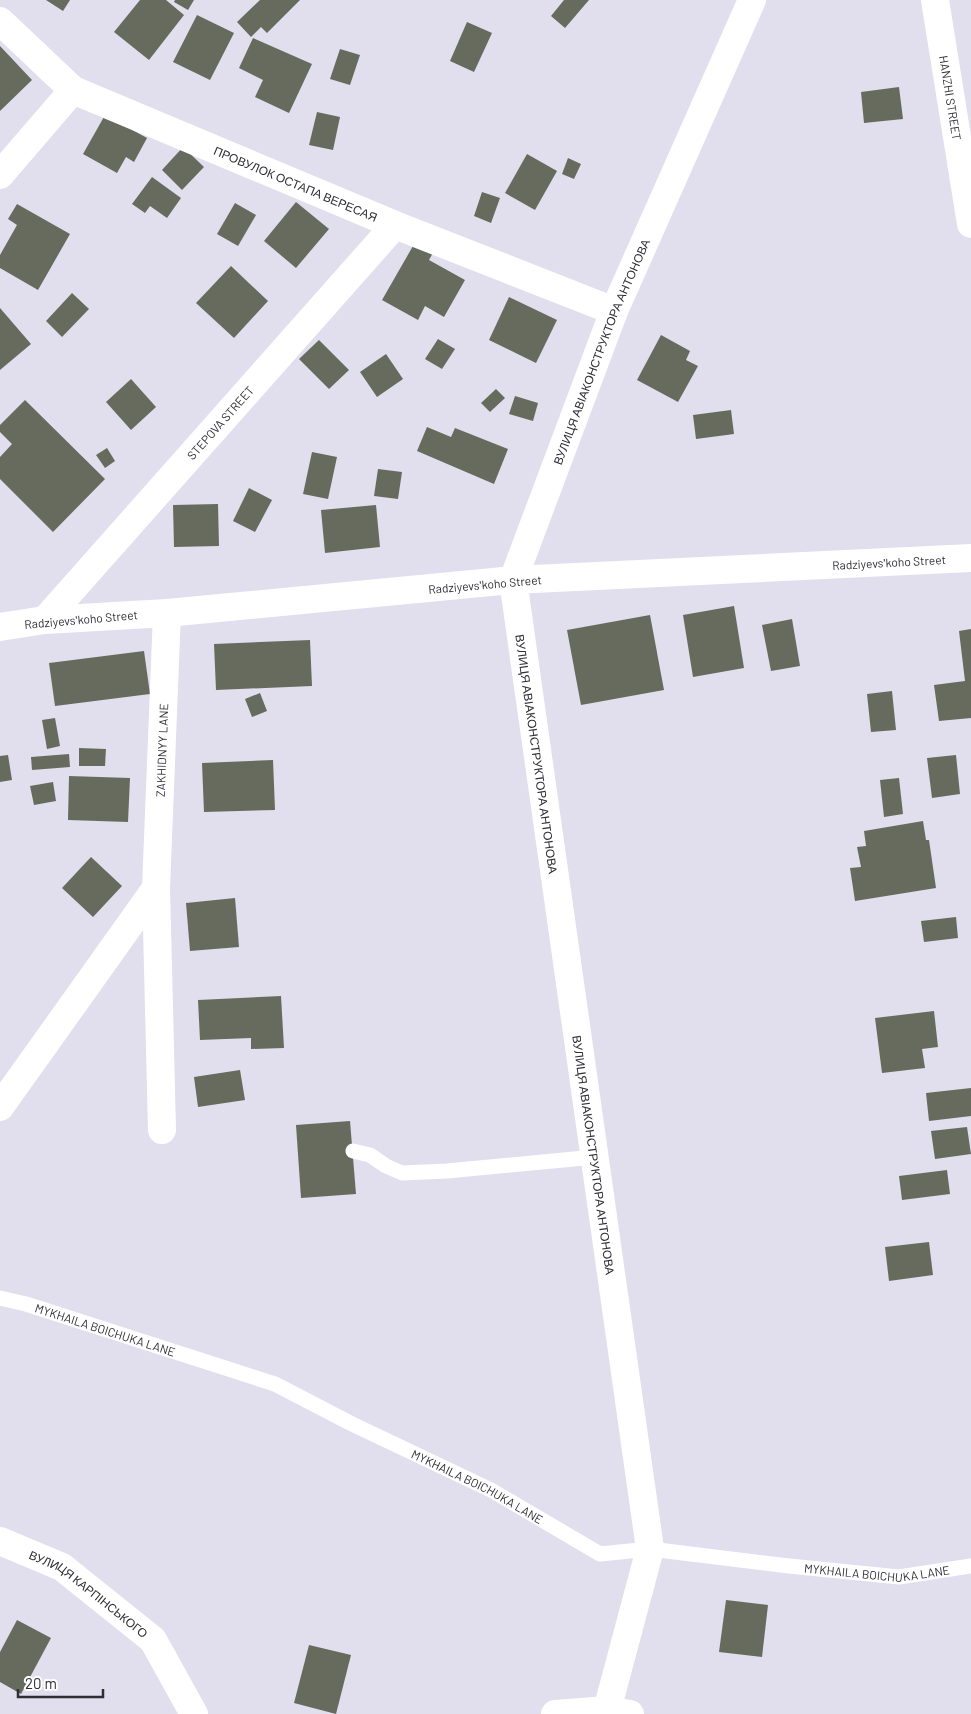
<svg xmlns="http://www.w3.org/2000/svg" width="971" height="1714" font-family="Barlow,sans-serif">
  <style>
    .building { fill: #676b5d }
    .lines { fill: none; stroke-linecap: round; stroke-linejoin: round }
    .lane { stroke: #fff; stroke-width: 15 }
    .street { stroke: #fff; stroke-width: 28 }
    .labels { text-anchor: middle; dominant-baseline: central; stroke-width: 5; stroke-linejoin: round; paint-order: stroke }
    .street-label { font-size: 12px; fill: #2f2e34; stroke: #fff }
  </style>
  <rect width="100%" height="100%" fill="#e1deee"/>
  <!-- building -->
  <g class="building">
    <polygon points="46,0 70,0 63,11"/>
    <polygon points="140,0 166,0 184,15 149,60 114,32"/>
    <polygon points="175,0 194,0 188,10 174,2"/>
    <polygon points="260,0 300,0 267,33 261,27 251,37 237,22"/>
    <polygon points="564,0 589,0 565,28 551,16"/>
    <polygon points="197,15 234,33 210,80 173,62"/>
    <polygon points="467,22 492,33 474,72 450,61"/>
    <polygon points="253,38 312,64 289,113 255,97 263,80 239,68"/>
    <polygon points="0,46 32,80 0,111"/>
    <polygon points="340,49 360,55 350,85 330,79"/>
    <polygon points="899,87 903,119 864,123 861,92"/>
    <polygon points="317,112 340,117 333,150 309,145"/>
    <polygon points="105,115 147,138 134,162 126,157 117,173 83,154"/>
    <polygon points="183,147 204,167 182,190 162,170"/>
    <polygon points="527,154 557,171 535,210 505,193"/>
    <polygon points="568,158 581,164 574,179 562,174"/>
    <polygon points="152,177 181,198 167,218 150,206 145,213 132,204"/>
    <polygon points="482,192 500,198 491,223 474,216"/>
    <polygon points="296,202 329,229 296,268 264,241"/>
    <polygon points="235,203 256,215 238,246 217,234"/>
    <polygon points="17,204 70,234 38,290 0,268 0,255 17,225 8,219"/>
    <polygon points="417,239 435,249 429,260 465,280 444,317 425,306 418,320 382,300"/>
    <polygon points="231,266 268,301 234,338 196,303"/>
    <polygon points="72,293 89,309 62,337 46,321"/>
    <polygon points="509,297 557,320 536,363 489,340"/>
    <polygon points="0,308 31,344 0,370"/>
    <polygon points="661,335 690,351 686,360 698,366 678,402 637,380"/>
    <polygon points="438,339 455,349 442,369 425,359"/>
    <polygon points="319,340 349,370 329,389 299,359"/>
    <polygon points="386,354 403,379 377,397 360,372"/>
    <polygon points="131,379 156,407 131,430 106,402"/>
    <polygon points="496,389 505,398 490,412 481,403"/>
    <polygon points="515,396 538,403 533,421 509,414"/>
    <polygon points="25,400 105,479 53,532 0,479 0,457 12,444 0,432 0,425"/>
    <polygon points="731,410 734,434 696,439 693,415"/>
    <polygon points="427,427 451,437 455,428 508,449 494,484 417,451"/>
    <polygon points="107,448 115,461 105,468 96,455"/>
    <polygon points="312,452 337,457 328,499 303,494"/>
    <polygon points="378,469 402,472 398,499 374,496"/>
    <polygon points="249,488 272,500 255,532 233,521"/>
    <polygon points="218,504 219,546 174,547 173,505"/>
    <polygon points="376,505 380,547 325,553 321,510"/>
    <polygon points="734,606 744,668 693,677 683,615"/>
    <polygon points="650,615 664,690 581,705 567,630"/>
    <polygon points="792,619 800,666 771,671 762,625"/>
    <polygon points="971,629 971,718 939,721 934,685 965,681 959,631"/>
    <polygon points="310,640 312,686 216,690 214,644"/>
    <polygon points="144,651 150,694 55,706 49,663"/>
    <polygon points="892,691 896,730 871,732 867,694"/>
    <polygon points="260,693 267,711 252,717 245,699"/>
    <polygon points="55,718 60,746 47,749 42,720"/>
    <polygon points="79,748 106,749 105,766 79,766"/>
    <polygon points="69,754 70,767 32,770 31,757"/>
    <polygon points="8,755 12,780 0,782 0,756"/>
    <polygon points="956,755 960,794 932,798 927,758"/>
    <polygon points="273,760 275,810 204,812 202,763"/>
    <polygon points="69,776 130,778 128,822 68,820"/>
    <polygon points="899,778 903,814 884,817 880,780"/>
    <polygon points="53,782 56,801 34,805 30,786"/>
    <polygon points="923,821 926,840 929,840 936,888 855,901 850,868 861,867 857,847 866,846 864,831"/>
    <polygon points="91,857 122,886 93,917 62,888"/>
    <polygon points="235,898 239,947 190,951 186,903"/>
    <polygon points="956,917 958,938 924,942 921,921"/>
    <polygon points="281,996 284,1048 251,1049 251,1038 200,1040 198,1000"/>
    <polygon points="934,1011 938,1047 922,1049 925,1068 882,1073 875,1018"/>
    <polygon points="240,1070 245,1100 198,1107 194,1077"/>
    <polygon points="971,1088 971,1116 929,1121 926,1093"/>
    <polygon points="350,1121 356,1194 301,1198 296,1125"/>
    <polygon points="967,1127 971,1154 935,1159 931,1131"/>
    <polygon points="947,1170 950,1194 902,1200 899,1176"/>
    <polygon points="929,1242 933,1275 889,1281 885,1247"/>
    <polygon points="726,1600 768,1605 762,1657 719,1652"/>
    <polygon points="17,1620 51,1638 21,1694 0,1682 0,1652"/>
    <polygon points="309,1645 351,1655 336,1714 294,1703"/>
  </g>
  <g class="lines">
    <!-- lane -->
    <g class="lane">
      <polyline points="353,1151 370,1155 386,1166 402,1173 447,1171 595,1157"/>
      <path id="s1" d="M 0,1298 L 26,1304 L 275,1384 L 352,1424 L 491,1490 L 600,1554 L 650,1549 L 789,1566 L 899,1577 L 971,1566"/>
    </g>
    <!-- street -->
    <g class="street">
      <path id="s2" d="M 935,0 L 971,224"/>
      <path id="s3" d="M 0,21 L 73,90 L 395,225 L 614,311"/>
      <polyline points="0,175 73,90"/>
      <path id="s4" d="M 45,620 L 395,225"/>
      <polyline points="0,627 45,620 167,613 513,580 971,558"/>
      <polyline points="0,1107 156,888"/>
      <path id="s5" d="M 162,1130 L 156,888 L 167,613"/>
      <path id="s6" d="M 0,1541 L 62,1567 L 153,1640 L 194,1714"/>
      <path id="s7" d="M 607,1710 L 650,1549 L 513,580 L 614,311 L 752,0"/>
      <polyline points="555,1714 607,1710 630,1714"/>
    </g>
  </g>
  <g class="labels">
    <!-- street labels -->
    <g class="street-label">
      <text stroke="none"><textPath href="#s2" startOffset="99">HANZHI STREET</textPath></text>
      <text stroke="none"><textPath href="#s3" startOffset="342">ПРОВУЛОК ОСТАПА ВЕРЕСАЯ</textPath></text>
      <text stroke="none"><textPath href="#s7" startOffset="1390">ВУЛИЦЯ АВІАКОНСТРУКТОРА АНТОНОВА</textPath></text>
      <text stroke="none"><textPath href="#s4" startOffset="264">STEPOVA STREET</textPath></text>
      <text transform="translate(889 562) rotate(-3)">Radziyevsʹkoho Street</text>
      <text transform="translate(485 584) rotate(-5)">Radziyevsʹkoho Street</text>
      <text transform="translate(81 619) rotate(-5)">Radziyevsʹkoho Street</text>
      <text stroke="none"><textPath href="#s5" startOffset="380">ZAKHIDNYY LANE</textPath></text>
      <text transform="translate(537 754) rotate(82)">ВУЛИЦЯ АВІАКОНСТРУКТОРА АНТОНОВА</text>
      <text transform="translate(594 1155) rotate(82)">ВУЛИЦЯ АВІАКОНСТРУКТОРА АНТОНОВА</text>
      <text stroke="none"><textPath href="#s1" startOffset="110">MYKHAILA BOICHUKA LANE</textPath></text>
      <text stroke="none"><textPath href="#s1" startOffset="515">MYKHAILA BOICHUKA LANE</textPath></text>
      <text stroke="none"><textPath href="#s1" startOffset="934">MYKHAILA BOICHUKA LANE</textPath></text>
      <text stroke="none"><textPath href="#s6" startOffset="104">ВУЛИЦЯ КАРПІНСЬКОГО</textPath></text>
    </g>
  </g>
  <!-- scale -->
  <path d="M18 1689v8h85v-8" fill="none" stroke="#2f2e34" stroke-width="2.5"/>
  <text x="25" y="1689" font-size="15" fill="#2f2e34" stroke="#ffffff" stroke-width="4" paint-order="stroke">20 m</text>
</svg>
